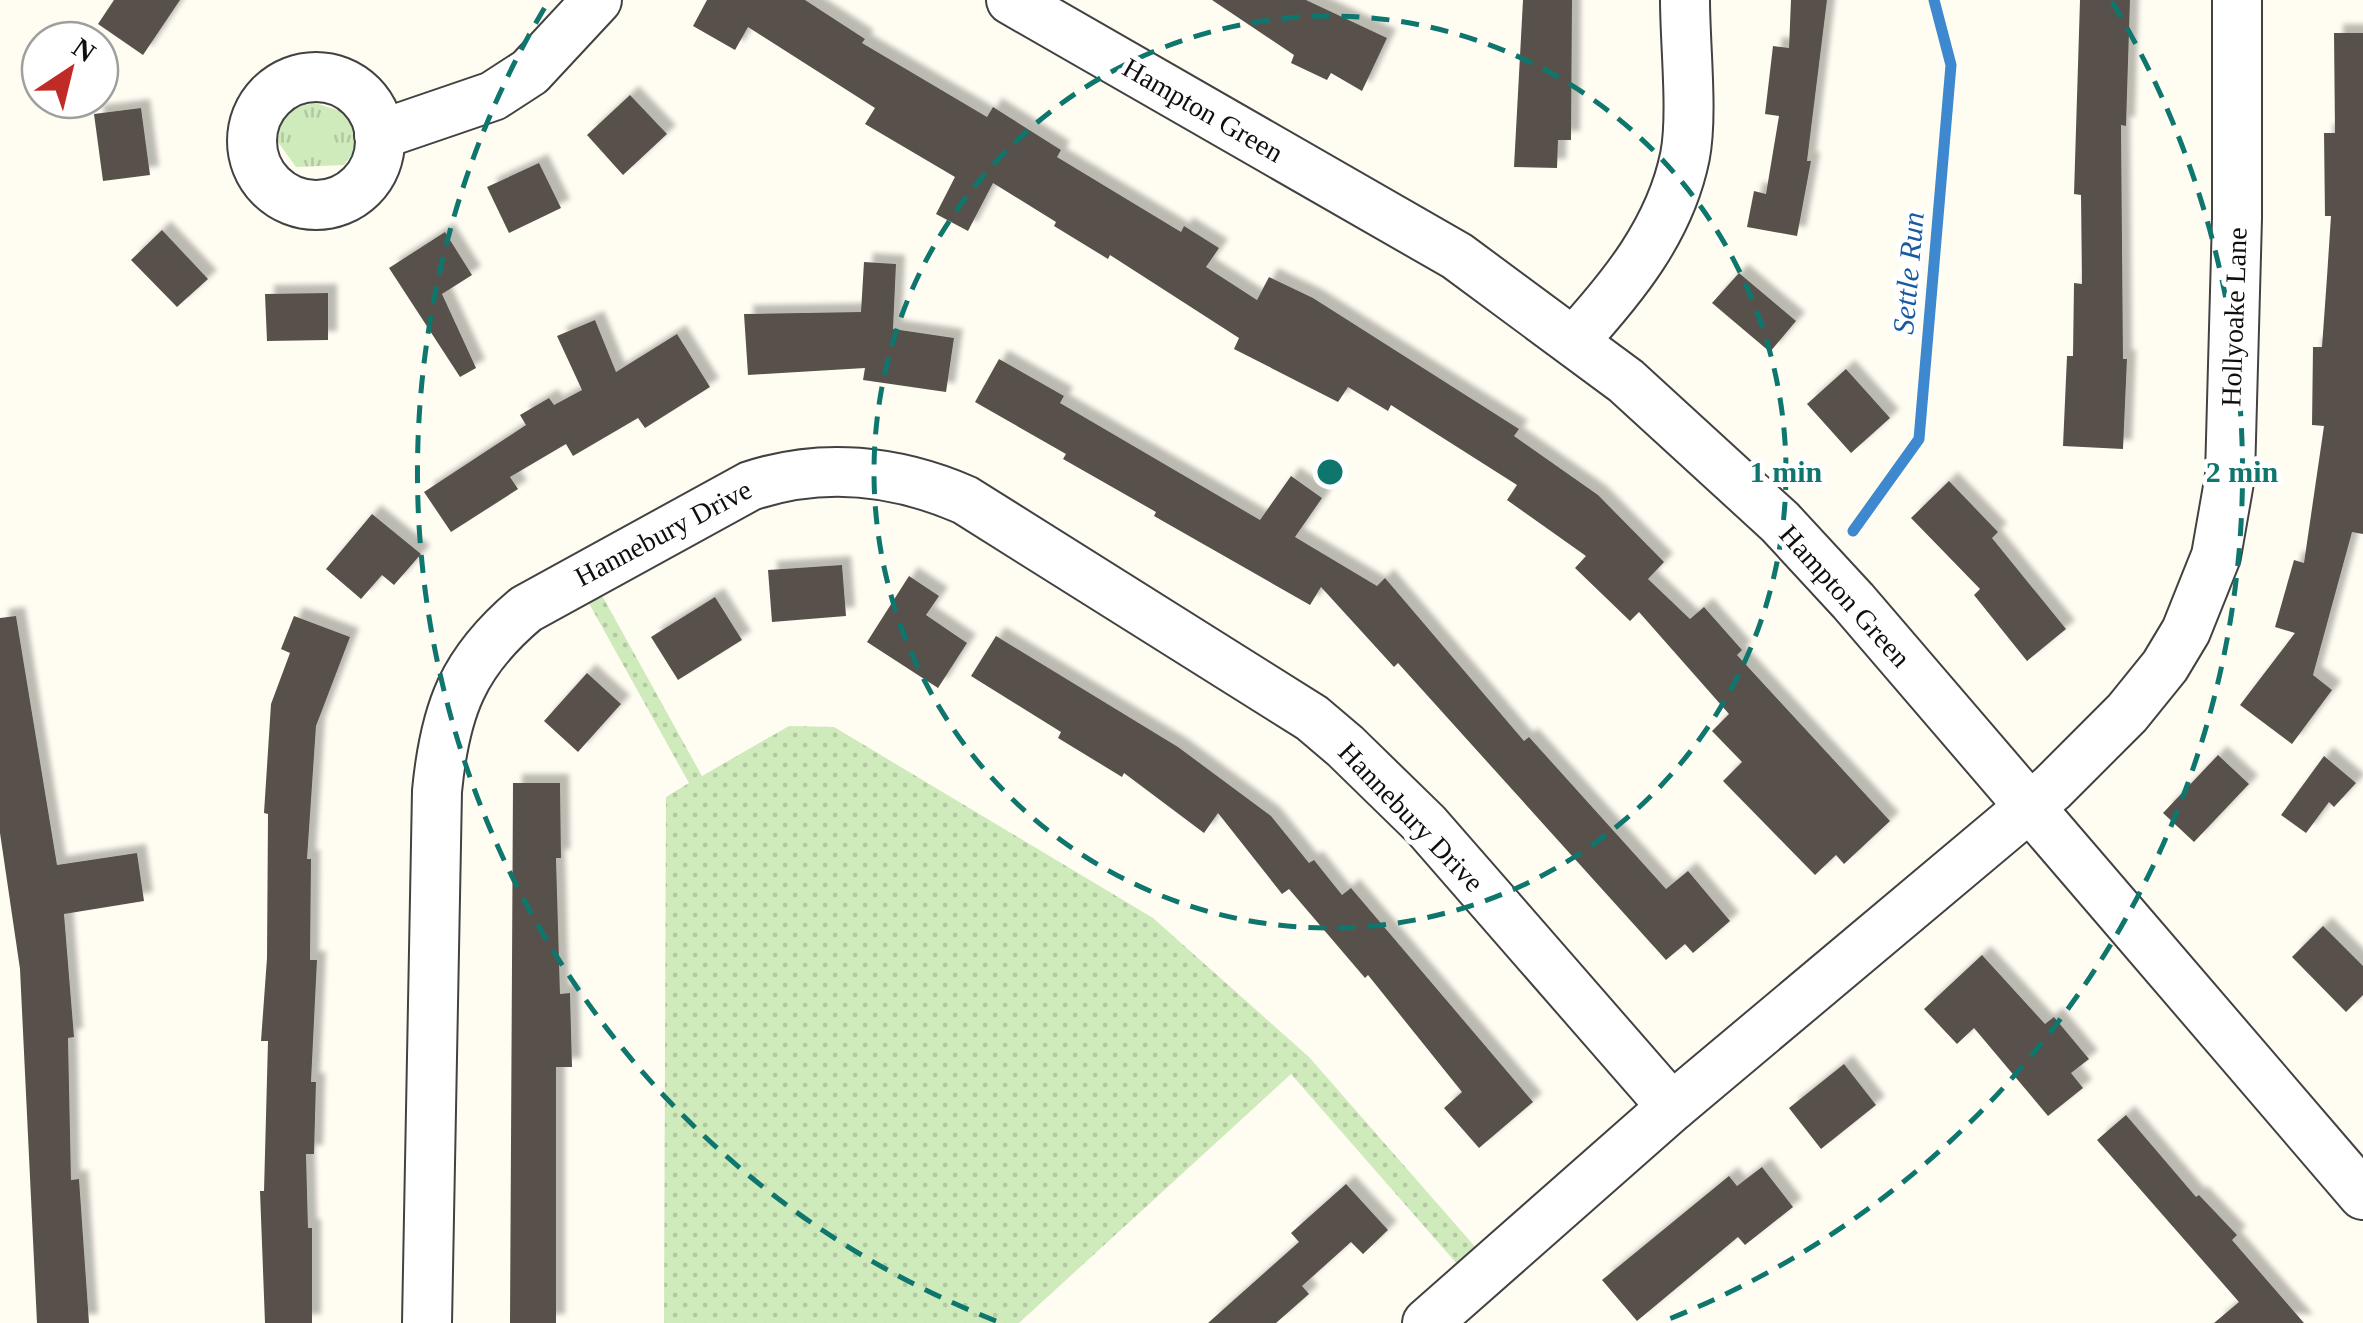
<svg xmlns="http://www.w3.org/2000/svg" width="2363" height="1323" font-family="Georgia,serif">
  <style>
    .grass { fill: url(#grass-tufts) }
    .park { fill: url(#park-dots) }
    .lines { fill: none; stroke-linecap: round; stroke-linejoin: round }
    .stream { stroke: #3d88ce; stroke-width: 11 }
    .building { fill: #58514b; filter: url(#shadow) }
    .minor-casing { stroke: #424242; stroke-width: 52 }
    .minor { stroke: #fff; stroke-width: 48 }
    .ring { fill: none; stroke: #0f766e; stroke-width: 5; stroke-dasharray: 18 12 }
    .labels { text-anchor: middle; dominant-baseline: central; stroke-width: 10; stroke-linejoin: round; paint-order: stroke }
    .street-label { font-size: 28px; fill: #0f0f0f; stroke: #fff }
    .water-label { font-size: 30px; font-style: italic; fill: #175aa2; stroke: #fff }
    .centre { fill: #0f766e; stroke: #fff; stroke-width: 5 }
    .ring-label { font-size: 30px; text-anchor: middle; font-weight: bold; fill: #0f766e; stroke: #fff; stroke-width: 10; stroke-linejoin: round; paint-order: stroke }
  </style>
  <defs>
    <pattern id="grass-tufts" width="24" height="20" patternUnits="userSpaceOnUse" patternTransform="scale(2.5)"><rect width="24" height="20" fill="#cfeabb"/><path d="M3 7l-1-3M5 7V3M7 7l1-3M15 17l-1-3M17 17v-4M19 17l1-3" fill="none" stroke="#b1c8a0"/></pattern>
    <pattern id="park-dots" width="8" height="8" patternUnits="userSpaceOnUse" patternTransform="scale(2.5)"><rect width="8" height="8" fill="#cfeabb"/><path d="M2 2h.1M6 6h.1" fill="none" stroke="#b1c8a0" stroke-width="1.8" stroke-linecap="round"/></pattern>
    <filter id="shadow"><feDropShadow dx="9" dy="-9" stdDeviation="2.5" flood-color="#0004"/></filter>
  </defs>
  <rect width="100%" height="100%" fill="#fffdf2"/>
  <!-- grass -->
  <polygon class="grass" points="315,103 344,112 364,138 344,165 296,167 273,135 288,109"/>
  <!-- park -->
  <polygon class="park" points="599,590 702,776 789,726 834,727 1153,918 1309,1057 1477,1249 1458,1265 1291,1074 1019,1323 664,1323 666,797 689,783 586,598"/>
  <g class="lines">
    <!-- stream -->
    <polyline class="stream" points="1853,531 1919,439 1951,65 1934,0"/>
  </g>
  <!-- building -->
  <g class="building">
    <polygon points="114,0 180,0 143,55 98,24"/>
    <polygon points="707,0 805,0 865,39 862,43 987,117 993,107 1061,150 1057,157 1181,232 1184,226 1219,248 1206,267 1257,300 1269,277 1313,298 1519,429 1514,436 1598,495 1664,562 1648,579 1690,619 1704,607 1742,650 1737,655 1890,821 1844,864 1836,855 1815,875 1723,781 1742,762 1712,731 1729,714 1639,612 1630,621 1575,568 1586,556 1507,500 1517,485 1391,405 1388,411 1348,387 1338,402 1234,349 1239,338 1110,255 1108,259 1054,226 1056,222 993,183 968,231 936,214 955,177 865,124 875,108 748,27 735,50 693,26"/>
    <polygon points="1212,0 1306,0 1387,38 1362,91 1331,73 1327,80 1291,63 1294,55"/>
    <polygon points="1523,0 1572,0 1571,140 1558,140 1557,168 1514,167"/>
    <polygon points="1791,0 1827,0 1807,161 1811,161 1797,236 1747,227 1754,191 1766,194 1779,116 1765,114 1773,46 1789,48"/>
    <polygon points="2080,0 2130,0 2126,126 2121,125 2123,359 2127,359 2123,449 2063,446 2067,356 2073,356 2074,283 2082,284 2081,195 2074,194"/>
    <polygon points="2334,33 2363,33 2363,534 2352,532 2313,675 2332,690 2292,744 2240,705 2295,633 2275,627 2294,560 2304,563 2324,426 2312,425 2313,347 2322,347 2327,277 2331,216 2325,216 2324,133 2335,133"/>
    <polygon points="630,95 667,134 623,175 587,135"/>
    <polygon points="141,108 150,175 103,181 94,114"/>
    <polygon points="539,163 561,208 509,233 487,187"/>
    <polygon points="162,230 208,279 177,307 131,260"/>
    <polygon points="445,232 472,275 442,294 476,368 460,377 389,268"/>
    <polygon points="864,262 896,264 893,329 954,338 946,392 863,380 865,368 748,375 744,314 861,312"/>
    <polygon points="1739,273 1796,321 1770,352 1712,303"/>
    <polygon points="328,293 328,340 267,341 265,294"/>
    <polygon points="595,320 616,372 677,334 710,387 645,428 638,418 573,456 566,444 510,477 518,489 451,532 424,492 526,425 520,415 549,398 554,405 582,390 557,336"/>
    <polygon points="999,359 1064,396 1060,403 1260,520 1291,476 1322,498 1295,537 1377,586 1385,578 1524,741 1529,737 1666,889 1688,871 1730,921 1693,953 1685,944 1666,960 1398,663 1394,667 1321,587 1310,605 1154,516 1156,512 1063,459 1066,454 975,402"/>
    <polygon points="1846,369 1890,418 1851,453 1807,404"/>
    <polygon points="1949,481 1998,532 1992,538 2066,629 2027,661 1974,595 1980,589 1911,518"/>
    <polygon points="372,514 421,554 394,585 382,575 361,599 326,569"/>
    <polygon points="842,565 846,616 772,622 768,570"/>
    <polygon points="909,576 939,596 926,615 967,643 938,688 867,642"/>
    <polygon points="715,597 742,640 678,680 651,637"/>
    <polygon points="16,616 57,865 137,853 144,901 64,914 74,1037 68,1038 71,1180 79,1179 89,1323 37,1323 20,969 0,833 0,618"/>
    <polygon points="294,616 350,637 316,726 307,859 311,859 310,960 317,960 311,1082 316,1082 314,1154 306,1154 308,1228 312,1228 312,1323 265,1323 260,1191 264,1191 268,1041 261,1041 267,958 268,814 264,813 271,704 290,653 281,649"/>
    <polygon points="996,636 1178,747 1271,816 1309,863 1314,860 1342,895 1351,888 1533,1102 1479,1148 1444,1108 1462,1092 1368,975 1365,978 1289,889 1282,894 1218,813 1204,833 1124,773 1122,777 1058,738 1061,732 971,676"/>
    <polygon points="587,673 621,704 578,752 544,721"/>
    <polygon points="2218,755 2249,784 2194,842 2163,813"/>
    <polygon points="2324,756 2356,783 2334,807 2329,802 2306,833 2281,815"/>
    <polygon points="513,783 560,783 561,858 556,858 560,994 570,993 572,1067 556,1067 556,1323 510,1323"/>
    <polygon points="2323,926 2363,966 2363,995 2346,1012 2292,957"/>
    <polygon points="1982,955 2045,1024 2054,1017 2089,1059 2071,1073 2083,1088 2048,1116 1974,1028 1957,1044 1924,1009"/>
    <polygon points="1844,1064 1876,1105 1821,1149 1789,1108"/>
    <polygon points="2126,1115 2196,1197 2199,1195 2237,1235 2232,1240 2304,1323 2214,1323 2239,1302 2097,1140"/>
    <polygon points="1762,1167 1793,1207 1745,1245 1738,1237 1637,1321 1602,1280 1729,1176 1737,1186"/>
    <polygon points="1346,1184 1388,1230 1363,1254 1351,1242 1302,1286 1309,1294 1276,1323 1208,1323 1299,1242 1291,1233"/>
  </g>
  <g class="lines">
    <!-- minor casing -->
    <g class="minor-casing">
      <g id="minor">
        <polyline points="1011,0 1457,256 1626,381 1780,522 1853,601 2363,1195"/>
        <circle cx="316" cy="141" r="64"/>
        <polyline points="379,135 493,96 530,72 597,0"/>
        <path d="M 1574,341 C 1623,287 1670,230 1685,156 C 1693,115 1685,44 1685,0"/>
        <path d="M 427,1323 L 437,791 C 445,709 463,662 526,609 L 750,486 C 822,462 896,470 965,500 L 1312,718 L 1345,746 L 1426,825 L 1672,1107"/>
        <polyline points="1427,1323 1672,1107 2052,788 2127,713 2165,666 2186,631 2216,556 2230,476 2237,218 2237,0"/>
      </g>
    </g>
    <!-- minor -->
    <use href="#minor" class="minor"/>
  </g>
  <!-- distance rings -->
  <g class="ring">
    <circle cx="1330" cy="472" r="456"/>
    <path d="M996 1321A912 912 0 0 1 548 2M2112 2A912 912 0 0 1 1664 1321"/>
  </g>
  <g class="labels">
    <!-- street labels -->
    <g class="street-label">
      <text transform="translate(1203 110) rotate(30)">Hampton Green</text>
      <text transform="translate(2234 317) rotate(-88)">Hollyoake Lane</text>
      <text transform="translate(663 533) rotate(-28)">Hannebury Drive</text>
      <text transform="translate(1845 596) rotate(48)">Hampton Green</text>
      <text transform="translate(1411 817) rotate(46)">Hannebury Drive</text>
    </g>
    <!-- water labels -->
    <g class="water-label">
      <text transform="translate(1908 273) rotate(-85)">Settle Run</text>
    </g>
  </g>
  <circle cx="1330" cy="472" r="15" class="centre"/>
  <g class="ring-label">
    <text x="1786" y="482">1 min</text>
    <text x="2242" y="482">2 min</text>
  </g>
  <!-- north arrow -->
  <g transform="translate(70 70) rotate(35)"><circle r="48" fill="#ffffff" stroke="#9f9f9f" stroke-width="2.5"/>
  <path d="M0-8L18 38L0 25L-18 38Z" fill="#c02b26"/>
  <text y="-15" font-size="28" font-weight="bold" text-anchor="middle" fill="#0f0f0f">N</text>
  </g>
</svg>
